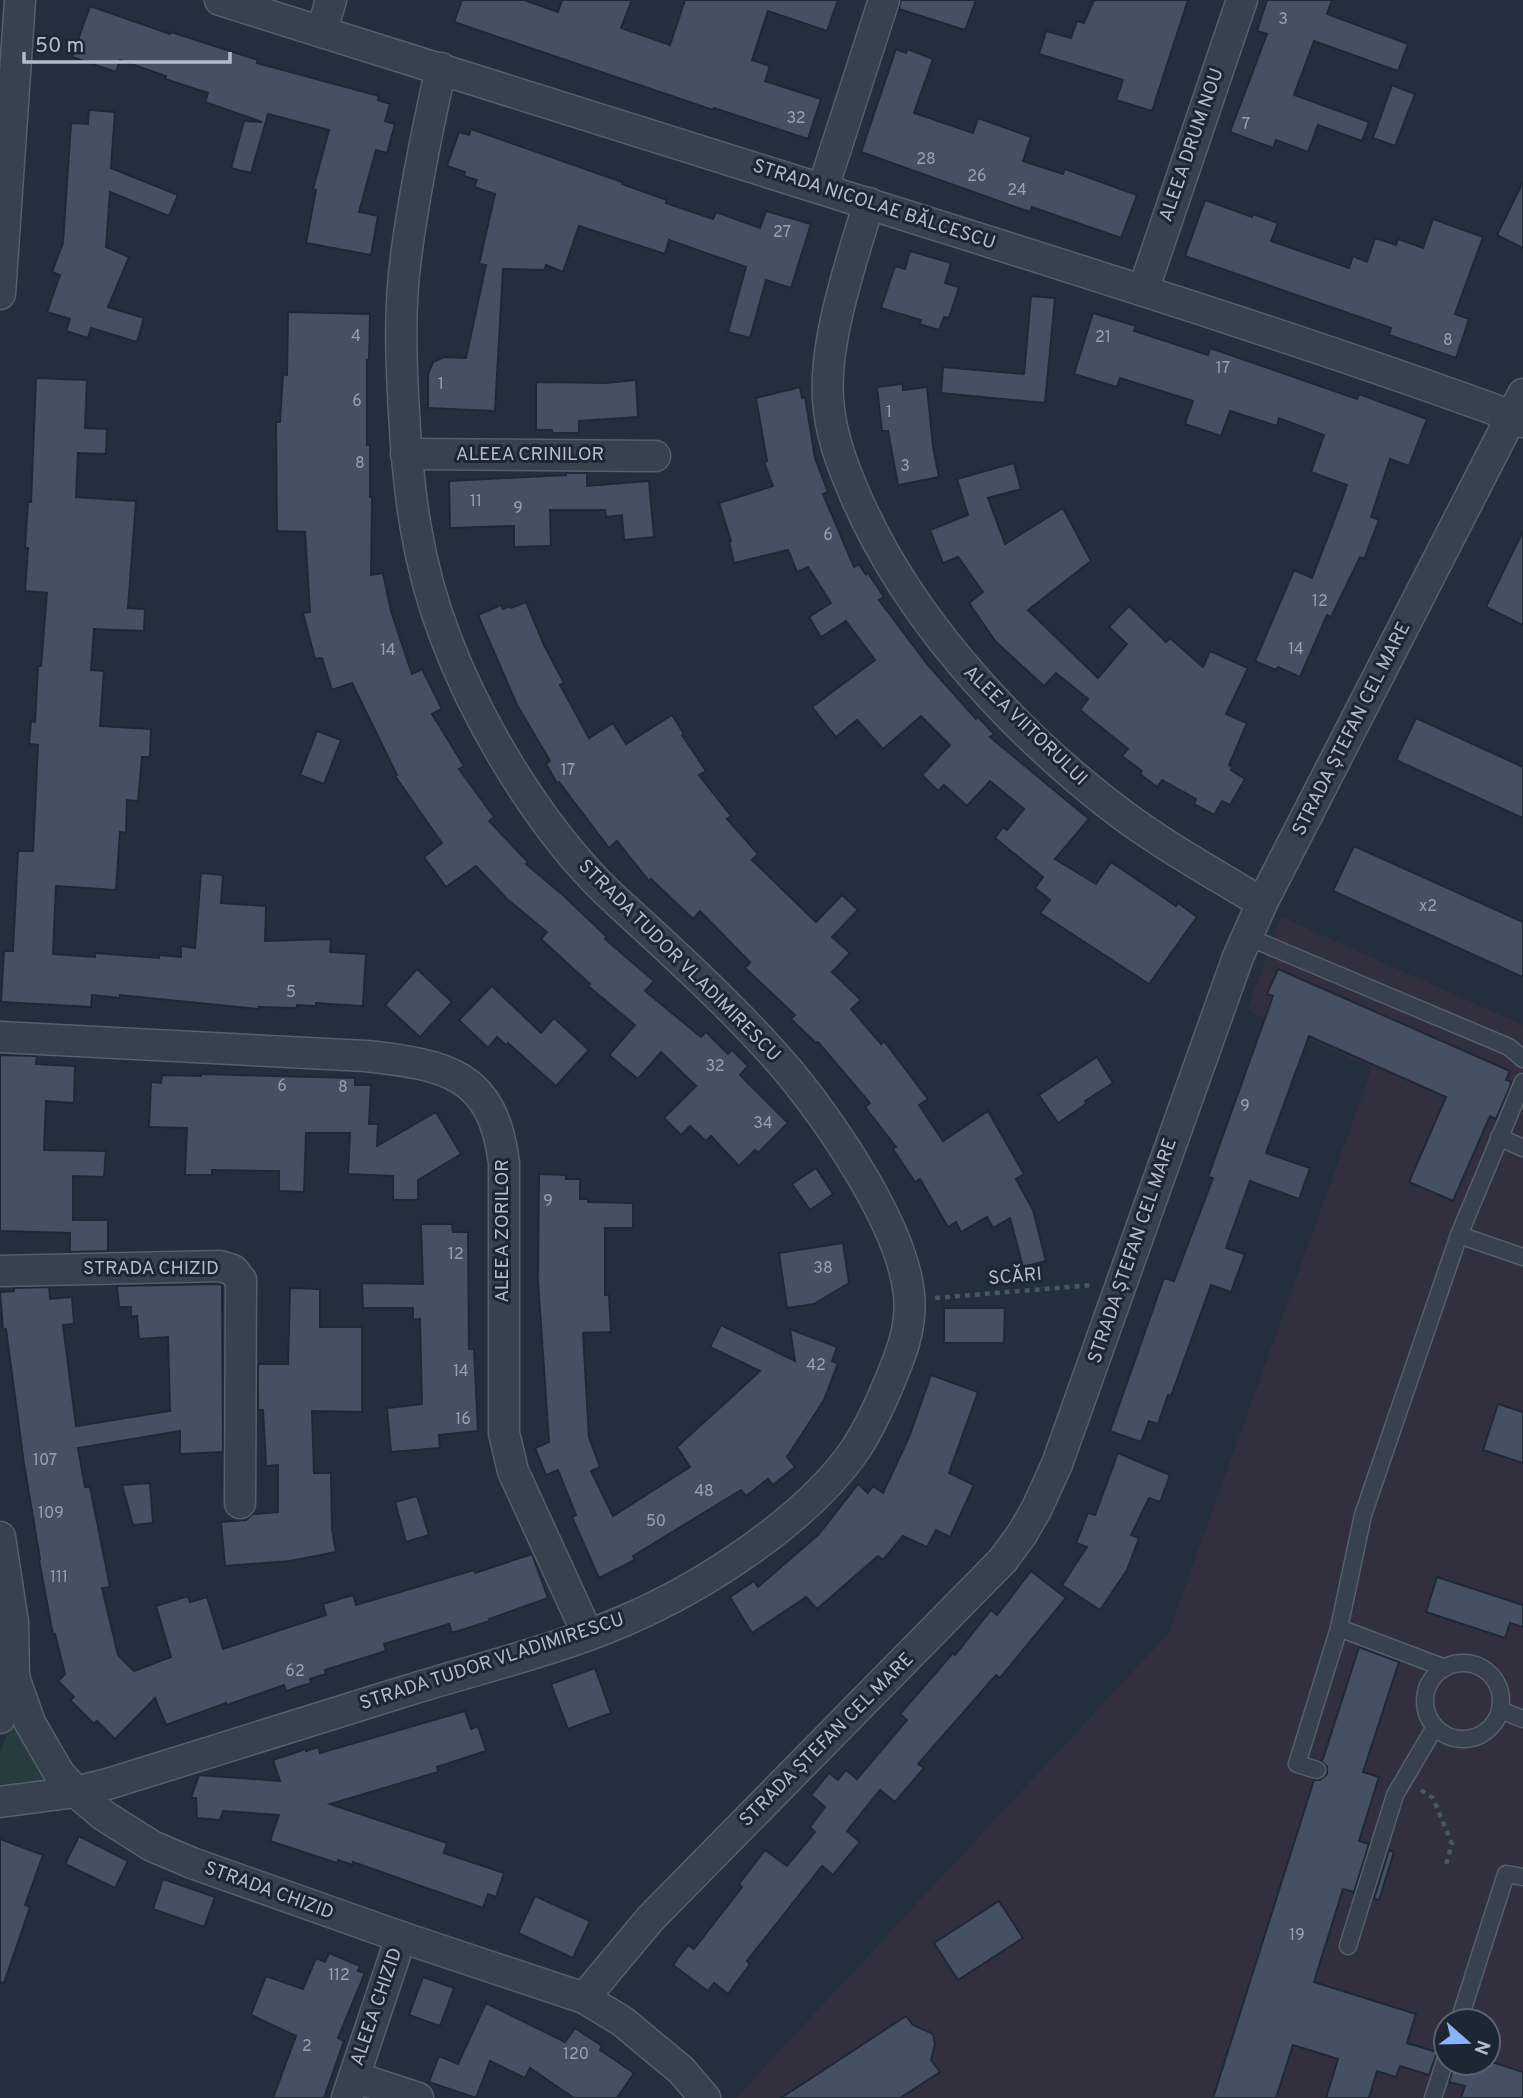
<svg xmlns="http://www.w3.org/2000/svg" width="1523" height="2098" font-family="Overpass,sans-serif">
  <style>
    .medical { fill: #32303f; fill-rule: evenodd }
    .green { fill: #263c3f }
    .building { fill: #455162; stroke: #1f2835; stroke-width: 2 }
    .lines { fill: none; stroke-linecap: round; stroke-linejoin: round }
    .lane-casing { stroke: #565f6c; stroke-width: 19 }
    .street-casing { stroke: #565f6c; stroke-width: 33 }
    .path { stroke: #44595c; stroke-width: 4.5; stroke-dasharray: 5 5; stroke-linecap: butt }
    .lane { stroke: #38414e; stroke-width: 16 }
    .street { stroke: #38414e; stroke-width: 30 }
    .labels { text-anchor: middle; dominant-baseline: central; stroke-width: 6; stroke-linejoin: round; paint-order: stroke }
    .number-label { font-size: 16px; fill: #98a1af }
    .street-label { font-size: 19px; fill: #b4bcc9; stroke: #1d2633 }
  </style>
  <rect width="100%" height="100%" fill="#242f3e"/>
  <!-- medical -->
  <path class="medical" d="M 1281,917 L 1523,1025 L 1523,2098 L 736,2098 L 1168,1634 L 1372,1068 L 1247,1010 ZM 1446,2021 L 1488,2021 L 1488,2063 L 1446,2063 Z"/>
  <!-- green -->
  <polygon class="green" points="16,1720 43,1779 42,1783 0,1788 0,1755 11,1722"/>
  <!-- building -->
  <g class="building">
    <polygon points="462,0 524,0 558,12 562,0 632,0 621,28 670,45 685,0 838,0 827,31 768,11 752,60 770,66 765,81 821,99 808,139 714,108 713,110 454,22"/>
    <polygon points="901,0 976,0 965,30 899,9"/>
    <polygon points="1094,0 1188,0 1152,111 1116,100 1123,80 1039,54 1046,31 1071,38 1077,21 1084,23"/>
    <polygon points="1267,0 1332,0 1327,14 1408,44 1398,71 1314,41 1294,95 1369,122 1362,141 1318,125 1308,152 1276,140 1273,148 1230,132 1267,34 1257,31"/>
    <polygon points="90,6 170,34 171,32 258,60 257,63 379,96 378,100 390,104 385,121 395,124 387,153 376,150 359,212 378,216 371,255 306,243 316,190 313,189 329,130 268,114 251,173 231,168 244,121 262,122 205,102 208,93 165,79 166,76 120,60 116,72 72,57"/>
    <polygon points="896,49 906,53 907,49 933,59 914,113 973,133 978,118 1031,137 1023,161 1063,174 1065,169 1137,195 1121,238 1032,207 1030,212 861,152"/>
    <polygon points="1392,85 1415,94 1395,146 1373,138"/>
    <polygon points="89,110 115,112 111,168 178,195 169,216 110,192 106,247 129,257 108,307 144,318 137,342 91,328 88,338 66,331 70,319 47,312 60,275 52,272 63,243 71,123 88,124"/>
    <polygon points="471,129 622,182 622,184 667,200 666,203 713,219 716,212 760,228 766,211 811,224 791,288 766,280 750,338 728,332 746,267 669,240 665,254 579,226 563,272 546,265 544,270 503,269 495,411 428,408 428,374 433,362 444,357 466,358 486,265 479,264 495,194 474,187 477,180 464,176 465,172 447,166 459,132 469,135"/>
    <polygon points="1523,182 1523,248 1497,235"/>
    <polygon points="1205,200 1252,217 1253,214 1278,223 1271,241 1349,268 1353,256 1367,262 1375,238 1396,245 1398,239 1423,248 1433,219 1483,237 1455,314 1469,319 1456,358 1389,335 1391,328 1185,256"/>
    <polygon points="910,251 951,263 945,283 959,287 949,318 944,317 939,330 919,324 921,320 881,308 895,266 905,269"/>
    <polygon points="1031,296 1055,298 1045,403 941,393 943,367 1024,374"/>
    <polygon points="288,312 370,314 369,360 367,360 367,445 370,445 370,497 372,497 371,575 383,573 391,611 412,674 422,669 442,709 432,714 464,766 459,769 494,817 489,821 528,862 526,864 564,896 607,937 605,939 654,981 645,991 701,1037 706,1032 728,1054 732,1050 748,1066 740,1075 788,1123 758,1153 755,1150 739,1166 711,1136 706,1141 690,1126 681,1135 664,1118 696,1086 661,1052 638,1079 609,1055 635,1025 588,986 590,984 541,939 547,932 507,899 476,866 446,887 424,857 442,843 395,776 397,775 352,683 332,690 322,658 315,659 303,613 310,612 305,532 277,531 276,422 280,422 283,374 287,375"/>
    <polygon points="1093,313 1136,326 1134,331 1208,355 1210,348 1357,399 1359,394 1427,419 1409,466 1390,459 1371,517 1379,520 1364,559 1360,557 1331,617 1327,615 1300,677 1278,667 1276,670 1255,661 1294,570 1312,578 1341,502 1347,485 1311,472 1324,435 1279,418 1277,426 1230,411 1221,436 1185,424 1193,401 1120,378 1117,387 1074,374"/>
    <polygon points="36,378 87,380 85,428 107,429 106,454 78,453 76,497 136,501 128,608 145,609 144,631 94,629 91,670 104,671 100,726 151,729 150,757 142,757 138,801 127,800 126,833 120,832 116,890 56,886 53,954 95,957 95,953 159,958 159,955 181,957 181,946 195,948 201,873 223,875 221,903 266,906 265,941 331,939 330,952 366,954 363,1006 316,1003 316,1006 297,1005 297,1008 259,1007 259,1009 120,995 120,998 92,995 91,1007 1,1002 4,951 13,951 18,851 33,851 38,745 29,744 31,721 35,722 38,666 41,666 47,593 25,591 28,548 25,548 28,502 31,502"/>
    <polygon points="636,380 638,417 579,421 579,433 552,433 552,430 536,430 536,382 606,383"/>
    <polygon points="903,384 903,390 927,387 933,447 939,477 898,485 888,431 882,431 877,387"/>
    <polygon points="800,387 802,398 805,397 815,458 828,492 823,494 854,567 859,564 866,575 868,573 884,597 879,600 928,665 976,719 978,717 994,734 990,737 1089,819 1055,859 1096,884 1111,862 1176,906 1178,903 1197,917 1149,984 1040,913 1050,900 1035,888 1043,877 995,838 1003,827 1007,830 1024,809 990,781 967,806 944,785 938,791 922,775 950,745 921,716 883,749 857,720 836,737 812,707 875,660 846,621 821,637 809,617 831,603 808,567 797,572 788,550 734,563 729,541 731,541 719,503 773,486 764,462 767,461 756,398"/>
    <polygon points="1014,463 1021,489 988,498 1005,544 1063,508 1091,561 1028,610 1098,678 1127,644 1109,627 1129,606 1166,642 1170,638 1203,667 1210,651 1248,668 1226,714 1247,723 1229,765 1232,767 1231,770 1245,779 1230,805 1222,801 1214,815 1194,804 1196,799 1162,780 1157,787 1140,774 1142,771 1122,756 1128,749 1080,710 1088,699 1056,673 1044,686 996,642 969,603 983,592 958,557 943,563 930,530 968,515 957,479"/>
    <polygon points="566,473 587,473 587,486 649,481 654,537 624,540 622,515 606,517 605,510 550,510 551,546 514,547 514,526 450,528 449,481 566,475"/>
    <polygon points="1523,531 1523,625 1486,607"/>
    <polygon points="526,602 544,645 564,683 560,685 589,738 613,723 626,744 672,715 684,734 682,735 706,771 699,775 731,816 727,819 758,854 752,860 816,922 842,895 858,910 832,937 850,953 832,972 861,1000 851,1009 881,1044 884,1041 928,1099 919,1105 943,1141 988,1111 1024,1174 1016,1179 1033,1210 1046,1261 1023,1267 1010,1218 993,1228 987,1217 961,1232 956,1222 948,1227 920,1179 915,1182 893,1149 896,1147 865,1107 870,1103 818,1042 816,1043 791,1019 795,1015 745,968 750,962 700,911 693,919 651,879 649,881 617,841 609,848 559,782 557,783 546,764 550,761 517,705 478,615 501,605 503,609 510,606 511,608"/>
    <polygon points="1416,718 1523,767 1523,818 1396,760"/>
    <polygon points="317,731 341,740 324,784 300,775"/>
    <polygon points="1354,846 1523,922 1523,977 1333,891"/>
    <polygon points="417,969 452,1002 420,1037 385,1005"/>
    <polygon points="1278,969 1510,1071 1506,1080 1512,1082 1496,1119 1490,1116 1453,1201 1409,1182 1446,1097 1309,1036 1266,1153 1310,1168 1299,1199 1250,1181 1226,1248 1245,1254 1231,1292 1211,1285 1171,1396 1168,1395 1158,1424 1149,1421 1141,1442 1110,1431 1164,1278 1174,1281 1213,1178 1208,1177 1273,996 1267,994"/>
    <polygon points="492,986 541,1033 554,1018 589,1050 556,1086 508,1043 506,1045 497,1037 488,1048 459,1020"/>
    <polygon points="0,1055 37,1056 36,1064 75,1066 74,1103 46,1101 44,1150 106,1151 104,1177 73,1176 73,1220 108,1220 108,1251 70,1252 70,1233 0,1231"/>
    <polygon points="1097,1057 1113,1083 1085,1101 1086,1104 1058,1123 1039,1095"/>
    <polygon points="201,1074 355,1078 355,1085 371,1085 369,1124 378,1124 377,1146 436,1112 461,1154 418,1180 418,1200 393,1200 393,1176 348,1174 350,1133 306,1133 304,1192 279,1191 279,1171 212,1170 212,1175 185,1175 187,1128 149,1127 151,1082 161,1083 162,1075 201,1076"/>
    <polygon points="816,1168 833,1194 810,1210 792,1184"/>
    <polygon points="539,1174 566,1175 566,1179 580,1179 580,1199 588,1199 588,1202 633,1203 633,1228 605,1228 605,1295 609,1295 611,1332 583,1333 589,1437 600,1467 591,1471 613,1516 690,1467 677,1447 760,1371 710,1347 721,1325 795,1361 790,1329 837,1347 832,1361 838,1363 824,1400 787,1457 795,1467 773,1485 768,1479 746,1496 741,1490 633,1556 635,1560 599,1578 572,1517 576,1515 558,1470 546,1475 535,1448 549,1442 538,1281"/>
    <polygon points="421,1224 452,1224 453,1232 468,1232 469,1349 474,1349 478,1431 439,1435 440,1448 391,1452 387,1408 422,1404 420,1319 413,1320 413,1308 363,1308 362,1283 423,1284"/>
    <polygon points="843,1243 849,1283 814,1304 787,1308 779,1253"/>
    <polygon points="218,1284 222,1285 223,1452 180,1454 180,1431 78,1448 85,1487 90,1487 110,1587 102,1588 118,1655 134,1671 171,1657 156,1606 188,1596 190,1602 207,1597 223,1649 326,1615 323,1604 353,1595 356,1605 474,1570 475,1573 532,1554 548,1598 489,1619 490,1621 452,1633 449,1624 384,1644 386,1651 325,1670 326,1674 310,1679 311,1683 286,1691 284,1685 227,1705 226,1703 166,1725 155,1698 115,1739 97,1721 94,1724 70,1700 74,1697 58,1681 65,1674 55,1634 53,1635 39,1560 40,1559 24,1464 6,1329 3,1330 0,1292 14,1291 14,1288 49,1287 50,1299 72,1297 74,1324 63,1325 76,1426 170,1411 168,1337 139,1339 137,1316 131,1317 131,1307 119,1307 117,1286"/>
    <polygon points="290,1288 320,1289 320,1327 362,1327 362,1412 312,1411 314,1473 331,1473 332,1529 336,1552 290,1561 225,1566 221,1522 246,1520 253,1514 278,1512 278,1465 266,1466 263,1410 258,1410 258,1364 288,1364"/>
    <polygon points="944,1308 1005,1308 1004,1343 944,1343"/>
    <polygon points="931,1375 978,1392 949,1473 974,1485 950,1537 936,1530 927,1547 903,1536 883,1560 878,1556 817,1609 806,1597 752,1633 730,1597 754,1581 758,1587 819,1534 858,1484 868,1493 873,1486 883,1493 909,1437"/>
    <polygon points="1498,1404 1523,1412 1523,1463 1483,1450"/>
    <polygon points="1118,1453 1170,1475 1160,1502 1149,1498 1131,1535 1139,1538 1127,1570 1100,1610 1062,1585 1087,1547 1076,1543 1088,1513 1095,1515"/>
    <polygon points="150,1483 153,1523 133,1525 122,1485"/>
    <polygon points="417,1496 429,1535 406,1542 395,1502"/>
    <polygon points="1031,1571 1066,1598 1000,1678 996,1675 918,1764 924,1768 895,1802 880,1790 847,1831 860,1842 833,1875 822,1866 747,1961 750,1964 728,1994 714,1983 708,1991 673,1965 688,1945 694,1949 742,1887 739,1884 765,1850 787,1866 815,1832 810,1827 825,1807 811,1795 829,1773 838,1780 846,1770 857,1779 907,1720 900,1714 953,1653 955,1655 991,1610 997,1615"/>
    <polygon points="1437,1577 1523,1605 1523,1627 1510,1623 1505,1638 1426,1612"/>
    <polygon points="1359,1647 1399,1662 1363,1772 1379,1777 1359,1841 1369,1844 1354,1892 1343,1889 1314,1982 1416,2014 1407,2043 1437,2052 1429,2075 1400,2066 1396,2077 1377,2071 1369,2098 1326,2098 1338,2059 1293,2045 1276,2098 1213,2098 1314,1780 1320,1780 1327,1774 1327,1767 1320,1760 1323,1759"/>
    <polygon points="595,1668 611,1713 568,1729 551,1684"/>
    <polygon points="465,1711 471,1729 478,1726 486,1751 437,1767 438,1772 330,1804 447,1843 444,1853 504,1873 496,1897 488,1894 483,1908 353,1862 353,1865 338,1860 337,1863 270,1841 279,1815 223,1811 220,1820 197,1818 196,1798 191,1798 199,1775 280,1781 273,1760 306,1749 306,1751 318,1747 320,1753"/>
    <polygon points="79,1836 128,1861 115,1888 65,1864"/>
    <polygon points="0,1839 43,1855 25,1905 30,1907 4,1983 0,1982"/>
    <polygon points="1389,1850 1394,1852 1379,1900 1374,1899"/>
    <polygon points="163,1879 215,1897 204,1927 153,1909"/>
    <polygon points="535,1896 590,1921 573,1958 518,1933"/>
    <polygon points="999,1901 1023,1938 958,1980 934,1943"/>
    <polygon points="329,1953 360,1966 358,1971 365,1973 338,2038 344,2041 324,2098 273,2098 296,2036 251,2015 266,1976 303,1989 316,1958 325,1962"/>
    <polygon points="423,1977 454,1988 440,2026 409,2015"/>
    <polygon points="486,2003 565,2042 575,2028 602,2046 600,2050 634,2073 617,2098 574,2098 530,2068 525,2078 490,2061 476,2098 429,2082 439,2056 458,2064"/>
    <polygon points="906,2016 913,2025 933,2034 935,2044 931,2060 940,2072 900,2098 781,2098"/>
    <polygon points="1455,2063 1495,2063 1523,2072 1523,2098 1461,2098 1465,2086 1449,2082"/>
  </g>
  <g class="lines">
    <!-- lane casing -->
    <g class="lane-casing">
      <g id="lane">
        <polyline points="1248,937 1509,1047 1523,1059"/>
        <polyline points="1499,1137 1523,1148"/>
        <polyline points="1459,1235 1523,1257"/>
        <polyline points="1339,1628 1445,1668"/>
        <circle cx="1463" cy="1701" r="38"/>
        <polyline points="1500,1710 1523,1719"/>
        <polyline points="1317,1770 1297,1764 1339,1628 1363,1515 1459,1235 1523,1082"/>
        <polyline points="1348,1946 1395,1795 1435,1727"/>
        <polyline points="1459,2021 1506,1874 1523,1877"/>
        <polyline points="1433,2098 1446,2058"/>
      </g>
    </g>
    <!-- street casing -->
    <g class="street-casing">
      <g id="street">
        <path d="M 220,0 C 466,75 711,152 955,231 C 1142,290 1328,349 1512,416 L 1523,422"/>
        <polyline points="322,31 331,0"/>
        <polyline points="823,188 884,0"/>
        <path d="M 869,203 C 852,259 824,340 828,399 C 830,431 840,460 853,490 C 904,612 1003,721 1107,803 C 1155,841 1210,871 1262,903"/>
        <polyline points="1143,291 1242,0"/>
        <polyline points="0,294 20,0"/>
        <polyline points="406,454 655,456"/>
        <path d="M 0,1037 L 366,1056 C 446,1065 493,1073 504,1163 L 504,1433 L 513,1471 L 588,1635"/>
        <polyline points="0,1271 220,1266 233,1270 241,1280 240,1503"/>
        <polyline points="0,1537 13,1623 14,1677 30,1723 59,1773 76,1792 103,1815 152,1846 192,1863 401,1937 584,1998 622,2021 681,2070 705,2098"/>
        <polyline points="0,1718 14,1677"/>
        <path d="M 0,1802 L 76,1792 L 111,1783 C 210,1752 309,1721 409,1690 C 480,1668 557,1650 626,1620 C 703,1587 807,1520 855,1450 C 866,1434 875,1415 883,1397 C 897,1364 913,1331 909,1294 C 902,1226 834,1127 791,1074 C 747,1022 697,975 647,929 C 630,913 611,897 595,880 C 533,815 476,719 445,636 C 417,563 408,490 404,413 C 401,361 399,308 406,257 C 414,193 427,131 441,68"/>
        <polyline points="584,1998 650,1919 1003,1560 1022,1534 1037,1508 1057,1464 1238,957 1262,903 1523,394"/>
        <polyline points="354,2077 418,2098"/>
        <polyline points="347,2098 401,1937"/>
      </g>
    </g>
    <!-- path -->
    <g class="path">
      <polyline points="935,1298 1093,1285"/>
      <polyline points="1421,1790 1433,1798 1452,1844 1445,1868"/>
    </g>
    <!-- lane -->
    <use href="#lane" class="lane"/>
    <!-- street -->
    <use href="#street" class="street"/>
  </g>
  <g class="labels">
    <!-- number labels -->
    <g class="number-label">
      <text x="1283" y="20">3</text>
      <text x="796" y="119">32</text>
      <text x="1246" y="125">7</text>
      <text x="926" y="160">28</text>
      <text x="977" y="177">26</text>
      <text x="1017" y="191">24</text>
      <text x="782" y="233">27</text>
      <text x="356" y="337">4</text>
      <text x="1103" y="338">21</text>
      <text x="1448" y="341">8</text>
      <text x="1223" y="369">17</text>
      <text x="441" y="385">1</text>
      <text x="357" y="402">6</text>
      <text x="889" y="413">1</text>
      <text x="360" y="464">8</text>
      <text x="905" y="467">3</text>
      <text x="476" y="502">11</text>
      <text x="518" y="509">9</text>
      <text x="828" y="536">6</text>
      <text x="1320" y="602">12</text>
      <text x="1296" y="650">14</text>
      <text x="388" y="651">14</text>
      <text x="568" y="771">17</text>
      <text x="1428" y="907">x2</text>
      <text x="291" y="993">5</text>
      <text x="715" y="1067">32</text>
      <text x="282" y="1087">6</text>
      <text x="343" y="1088">8</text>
      <text x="1245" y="1107">9</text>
      <text x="763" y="1124">34</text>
      <text x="548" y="1202">9</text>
      <text x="456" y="1255">12</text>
      <text x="823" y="1269">38</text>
      <text x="816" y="1366">42</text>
      <text x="461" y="1372">14</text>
      <text x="463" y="1420">16</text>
      <text x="45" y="1461">107</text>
      <text x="704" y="1492">48</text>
      <text x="51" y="1514">109</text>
      <text x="656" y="1522">50</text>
      <text x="59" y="1578">111</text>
      <text x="295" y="1672">62</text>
      <text x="1297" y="1936">19</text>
      <text x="339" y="1976">112</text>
      <text x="307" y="2047">2</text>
      <text x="576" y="2055">120</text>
    </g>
    <!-- street labels -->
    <g class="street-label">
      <text transform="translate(1192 145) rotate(-71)">ALEEA DRUM NOU</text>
      <text transform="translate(874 205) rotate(18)">STRADA NICOLAE BĂLCESCU</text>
      <text x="530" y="455">ALEEA CRINILOR</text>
      <text transform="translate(1025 726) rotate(44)">ALEEA VIITORULUI</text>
      <text transform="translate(1352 729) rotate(-63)">STRADA ȘTEFAN CEL MARE</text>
      <text transform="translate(679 961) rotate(45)">STRADA TUDOR VLADIMIRESCU</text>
      <text transform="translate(503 1231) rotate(-90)">ALEEA ZORILOR</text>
      <text transform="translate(1133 1251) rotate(-71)">STRADA ȘTEFAN CEL MARE</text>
      <text x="151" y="1269">STRADA CHIZID</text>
      <text transform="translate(1015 1277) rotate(-5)">SCĂRI</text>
      <text transform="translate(492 1662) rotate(-18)">STRADA TUDOR VLADIMIRESCU</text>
      <text transform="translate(827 1740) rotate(-45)">STRADA ȘTEFAN CEL MARE</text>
      <text transform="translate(269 1891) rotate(20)">STRADA CHIZID</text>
      <text transform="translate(377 2007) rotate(-71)">ALEEA CHIZID</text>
    </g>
  </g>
  <!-- north arrow -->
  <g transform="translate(1467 2042) rotate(110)"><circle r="33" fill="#1d2633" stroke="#59626f" stroke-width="2"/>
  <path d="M0-5L12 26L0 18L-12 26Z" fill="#8ab4f8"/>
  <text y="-10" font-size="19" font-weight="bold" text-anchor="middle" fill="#b4bcc9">N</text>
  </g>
  <!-- scale -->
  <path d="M24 52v10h206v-10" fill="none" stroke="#b4bcc9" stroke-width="3.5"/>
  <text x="35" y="52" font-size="21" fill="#b4bcc9" stroke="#1d2633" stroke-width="5" paint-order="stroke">50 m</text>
</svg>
